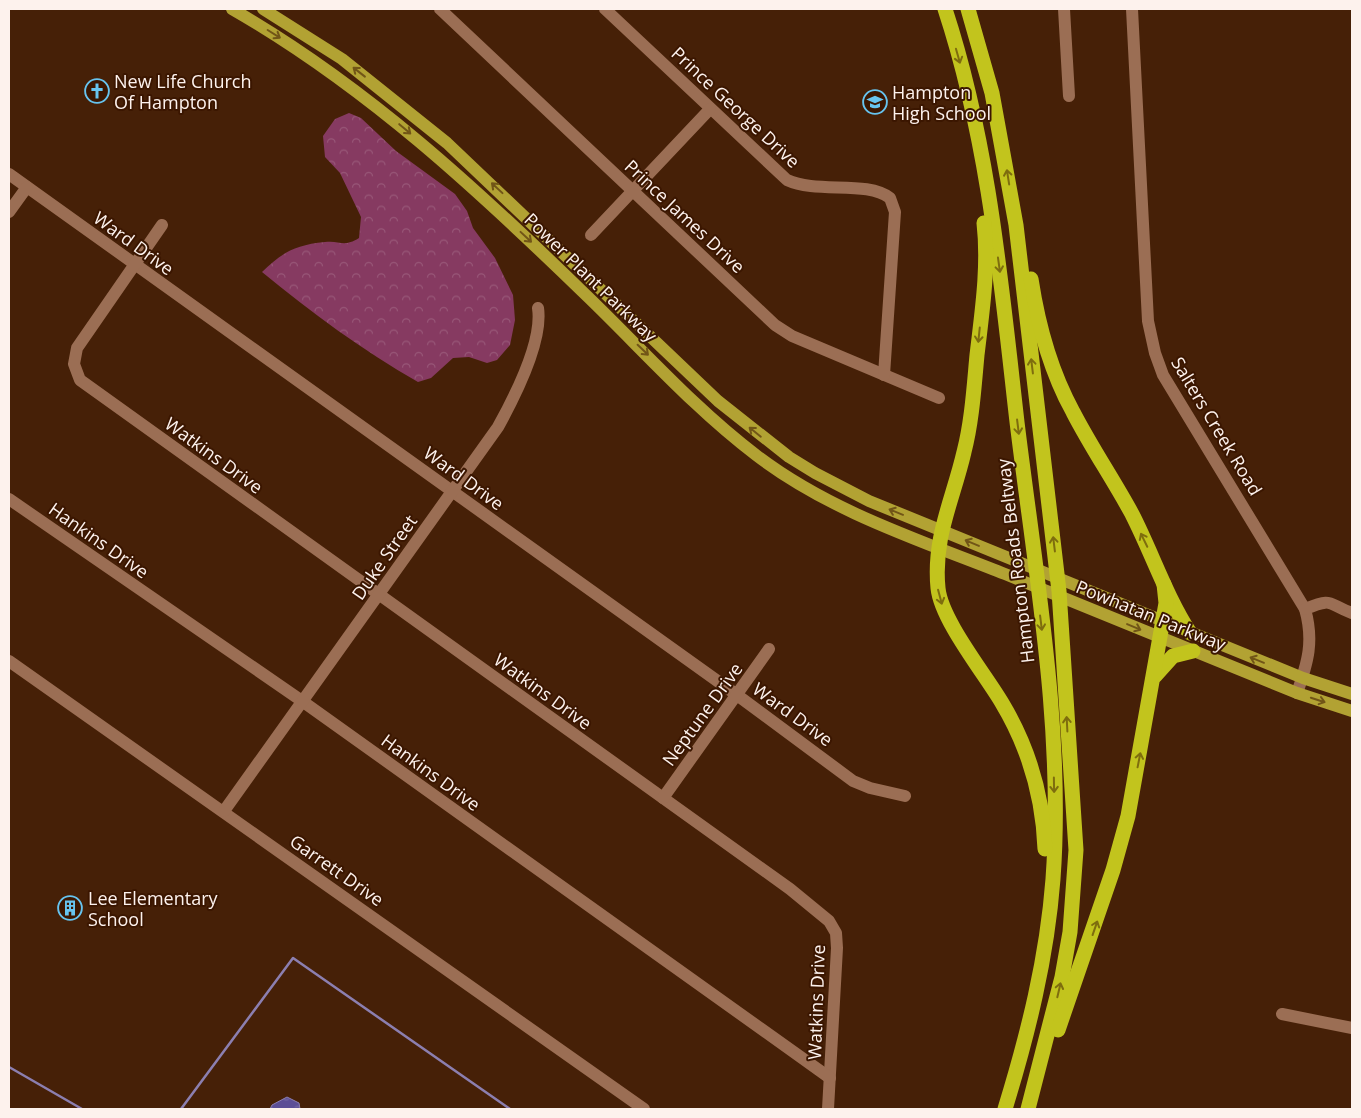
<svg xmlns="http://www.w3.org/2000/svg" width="1361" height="1118" font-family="'Open Sans',sans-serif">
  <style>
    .forest { fill: url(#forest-crowns) }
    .water { fill: url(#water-ripples); stroke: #8c7fb0 }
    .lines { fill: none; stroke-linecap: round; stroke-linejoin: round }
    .stream { stroke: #8c7fb0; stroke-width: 2.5 }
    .minor { stroke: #9b6e54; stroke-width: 12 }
    .major { stroke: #b2a233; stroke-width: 12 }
    .highway { stroke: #c2c41d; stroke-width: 15 }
    .oneway { stroke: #715517 }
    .oneway2 { stroke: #7e6d0e }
    .labels { text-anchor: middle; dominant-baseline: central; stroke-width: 4; stroke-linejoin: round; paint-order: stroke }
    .poi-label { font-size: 18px; fill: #fdf2ed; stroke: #3b1600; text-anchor: start }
    .street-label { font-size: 18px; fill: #fdf2ed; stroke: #3b1600 }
  </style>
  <defs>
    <pattern id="forest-crowns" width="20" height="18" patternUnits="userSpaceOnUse" patternTransform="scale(1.25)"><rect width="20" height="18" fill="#863a61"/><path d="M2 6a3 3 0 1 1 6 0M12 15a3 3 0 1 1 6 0" fill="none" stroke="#985778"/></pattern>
    <pattern id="water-ripples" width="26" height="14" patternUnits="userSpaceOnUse" patternTransform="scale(1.25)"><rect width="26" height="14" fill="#5c4e96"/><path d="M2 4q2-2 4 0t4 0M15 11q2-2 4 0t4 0" fill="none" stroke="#7468a5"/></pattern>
  </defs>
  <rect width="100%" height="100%" fill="#462007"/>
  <!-- forest -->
  <path class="forest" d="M 349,113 L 361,118 L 396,151 L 455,194 L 467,211 L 473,228 L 495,258 L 513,295 L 515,320 L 510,345 L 497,360 L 487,363 L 469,357 L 453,358 L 431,378 L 418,382 C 363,351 311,312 262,272 C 283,252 295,245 325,242 C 340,240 343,248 359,238 L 361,217 L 340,173 L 325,157 L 323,136 L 335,119 Z"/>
  <!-- water -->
  <polygon class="water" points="287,1097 299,1103 300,1109 270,1109 272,1105"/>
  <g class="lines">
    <!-- stream -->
    <g class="stream">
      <polyline points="9,1067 82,1109"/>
      <polyline points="181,1109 293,958 510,1109"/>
    </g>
    <!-- minor -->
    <g class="minor">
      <polyline points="440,9 775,325 792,336 939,398"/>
      <path d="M 605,9 L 787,180 C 817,194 867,180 890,198 L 895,212 L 884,375"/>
      <polyline points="1064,9 1069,96"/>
      <path d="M 1132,9 L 1148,321 L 1155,353 L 1163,375 L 1305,609 C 1314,641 1308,662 1297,693"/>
      <polyline points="9,174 737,695 853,781 870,788 905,796"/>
      <polyline points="9,212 27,187"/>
      <polyline points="162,225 77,348 74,364 80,380 790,889 829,921 836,933 837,948 828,1109"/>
      <polyline points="591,235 710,109"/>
      <polyline points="9,499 302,701 830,1078"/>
      <path d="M 1305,609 C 1334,597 1327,604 1352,613"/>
      <polyline points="9,661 644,1109"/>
      <polyline points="663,798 769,649"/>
      <path d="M 224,811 L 498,427 C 514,398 543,341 538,308"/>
      <polyline points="1282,1014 1352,1028"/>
    </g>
    <!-- major -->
    <g class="major">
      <path d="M 232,9 C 366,86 477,189 587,296 C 642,349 694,408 756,455 C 829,511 919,540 1005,574 C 1103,613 1200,654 1297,693 L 1352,711"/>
      <polyline points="263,9 342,59 447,143 718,401 789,457 815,473 869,501 1303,678 1352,694"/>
    </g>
    <!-- highway -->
    <g class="highway">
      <path d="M 945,9 C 989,143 1001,282 1017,422 C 1035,571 1064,729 1053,879 C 1047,958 1028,1034 1005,1109"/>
      <polyline points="968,9 992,93 1016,225 1059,591 1076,850 1070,932 1062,977 1028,1109"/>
      <path d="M 984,223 C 989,267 982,312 977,355 C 974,387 972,421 964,452 C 953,500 933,537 938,588 C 941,620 985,674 1002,703 C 1029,748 1043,797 1045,849"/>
      <path d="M 1031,279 C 1038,325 1051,372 1073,412 C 1091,447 1113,479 1132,514 C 1152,553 1166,596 1190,633"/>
      <polyline points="1155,676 1173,656 1193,651"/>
      <polyline points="1058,1030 1113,870 1128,816 1166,603 1164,584"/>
    </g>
  </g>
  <!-- one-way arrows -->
  <defs><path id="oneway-shaft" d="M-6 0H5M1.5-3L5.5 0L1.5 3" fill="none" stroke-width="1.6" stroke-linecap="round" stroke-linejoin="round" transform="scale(1.25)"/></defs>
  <g class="oneway">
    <use href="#oneway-shaft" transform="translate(274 34) rotate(32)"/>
    <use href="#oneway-shaft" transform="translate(359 72) rotate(-142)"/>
    <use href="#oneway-shaft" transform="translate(405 129) rotate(40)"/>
    <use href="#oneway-shaft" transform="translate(497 188) rotate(-137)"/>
    <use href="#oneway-shaft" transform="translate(526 237) rotate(43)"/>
    <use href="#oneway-shaft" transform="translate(643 350) rotate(44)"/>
    <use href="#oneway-shaft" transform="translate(755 432) rotate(-141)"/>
    <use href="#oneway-shaft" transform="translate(896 512) rotate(-158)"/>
    <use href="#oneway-shaft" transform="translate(972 543) rotate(-157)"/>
    <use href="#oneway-shaft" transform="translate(1134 627) rotate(23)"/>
    <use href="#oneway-shaft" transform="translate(1257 660) rotate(-158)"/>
    <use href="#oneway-shaft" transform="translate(1318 700) rotate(18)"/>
  </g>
  <g class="oneway2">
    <use href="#oneway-shaft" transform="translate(958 56) rotate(74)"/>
    <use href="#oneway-shaft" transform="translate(1008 177) rotate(-99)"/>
    <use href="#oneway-shaft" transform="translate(999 265) rotate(82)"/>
    <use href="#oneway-shaft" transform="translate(979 335) rotate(96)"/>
    <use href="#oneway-shaft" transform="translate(1032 366) rotate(-97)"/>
    <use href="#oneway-shaft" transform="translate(1018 427) rotate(83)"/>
    <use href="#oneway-shaft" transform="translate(1144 540) rotate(-116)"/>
    <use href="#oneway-shaft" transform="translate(1054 544) rotate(-97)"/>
    <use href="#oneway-shaft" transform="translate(940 597) rotate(75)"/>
    <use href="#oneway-shaft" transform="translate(1041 623) rotate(83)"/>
    <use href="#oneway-shaft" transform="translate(1067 724) rotate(-93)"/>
    <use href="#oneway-shaft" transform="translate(1139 760) rotate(-79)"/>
    <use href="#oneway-shaft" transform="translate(1054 785) rotate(89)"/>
    <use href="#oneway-shaft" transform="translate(1095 928) rotate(-71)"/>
    <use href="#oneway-shaft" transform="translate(1059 990) rotate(-77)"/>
  </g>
  <!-- icons -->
  <defs>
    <g id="church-ring" transform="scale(1.25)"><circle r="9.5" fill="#3b1600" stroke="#67c4ef" stroke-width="1.5"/><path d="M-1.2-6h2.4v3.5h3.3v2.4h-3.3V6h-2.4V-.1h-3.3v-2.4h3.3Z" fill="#67c4ef"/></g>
    <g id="school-ring" transform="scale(1.25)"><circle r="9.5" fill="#3b1600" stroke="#67c4ef" stroke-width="1.5"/><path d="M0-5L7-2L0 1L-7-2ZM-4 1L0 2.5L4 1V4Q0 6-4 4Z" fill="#67c4ef"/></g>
    <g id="building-ring" transform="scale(1.25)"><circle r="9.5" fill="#3b1600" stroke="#67c4ef" stroke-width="1.5"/><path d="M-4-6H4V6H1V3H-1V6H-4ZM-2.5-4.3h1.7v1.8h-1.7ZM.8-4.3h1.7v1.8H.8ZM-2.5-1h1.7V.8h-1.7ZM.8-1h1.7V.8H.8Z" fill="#67c4ef"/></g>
  </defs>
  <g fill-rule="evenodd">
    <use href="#church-ring" x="97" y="91"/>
    <use href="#school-ring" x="875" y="102"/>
    <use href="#building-ring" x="70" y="908"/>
  </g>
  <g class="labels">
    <!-- poi labels -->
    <g class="poi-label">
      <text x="114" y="81">New Life Church<tspan x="114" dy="21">Of Hampton</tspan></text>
      <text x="892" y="92">Hampton<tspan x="892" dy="21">High School</tspan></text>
      <text x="88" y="898">Lee Elementary<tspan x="88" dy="21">School</tspan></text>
    </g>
    <!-- street labels -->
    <g class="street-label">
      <text transform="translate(736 107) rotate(43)">Prince George Drive</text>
      <text transform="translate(685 216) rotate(43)">Prince James Drive</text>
      <text transform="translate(134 243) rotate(36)">Ward Drive</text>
      <text transform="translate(591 277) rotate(44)">Power Plant Parkway</text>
      <text transform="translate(1217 426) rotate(59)">Salters Creek Road</text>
      <text transform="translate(214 455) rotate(36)">Watkins Drive</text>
      <text transform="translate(464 478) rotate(36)">Ward Drive</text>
      <text transform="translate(99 540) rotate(35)">Hankins Drive</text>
      <text transform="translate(384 557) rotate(-55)">Duke Street</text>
      <text transform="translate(1015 561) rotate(-97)">Hampton Roads Beltway</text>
      <text transform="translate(1151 615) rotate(22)">Powhatan Parkway</text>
      <text transform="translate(543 691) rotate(36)">Watkins Drive</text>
      <text transform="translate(702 714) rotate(-54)">Neptune Drive</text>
      <text transform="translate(793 714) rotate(36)">Ward Drive</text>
      <text transform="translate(431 772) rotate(36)">Hankins Drive</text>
      <text transform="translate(337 870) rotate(35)">Garrett Drive</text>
      <text transform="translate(816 1002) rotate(-88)">Watkins Drive</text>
    </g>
  </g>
  <!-- border -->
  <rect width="1361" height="1118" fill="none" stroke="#fdf2ed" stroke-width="20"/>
</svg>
